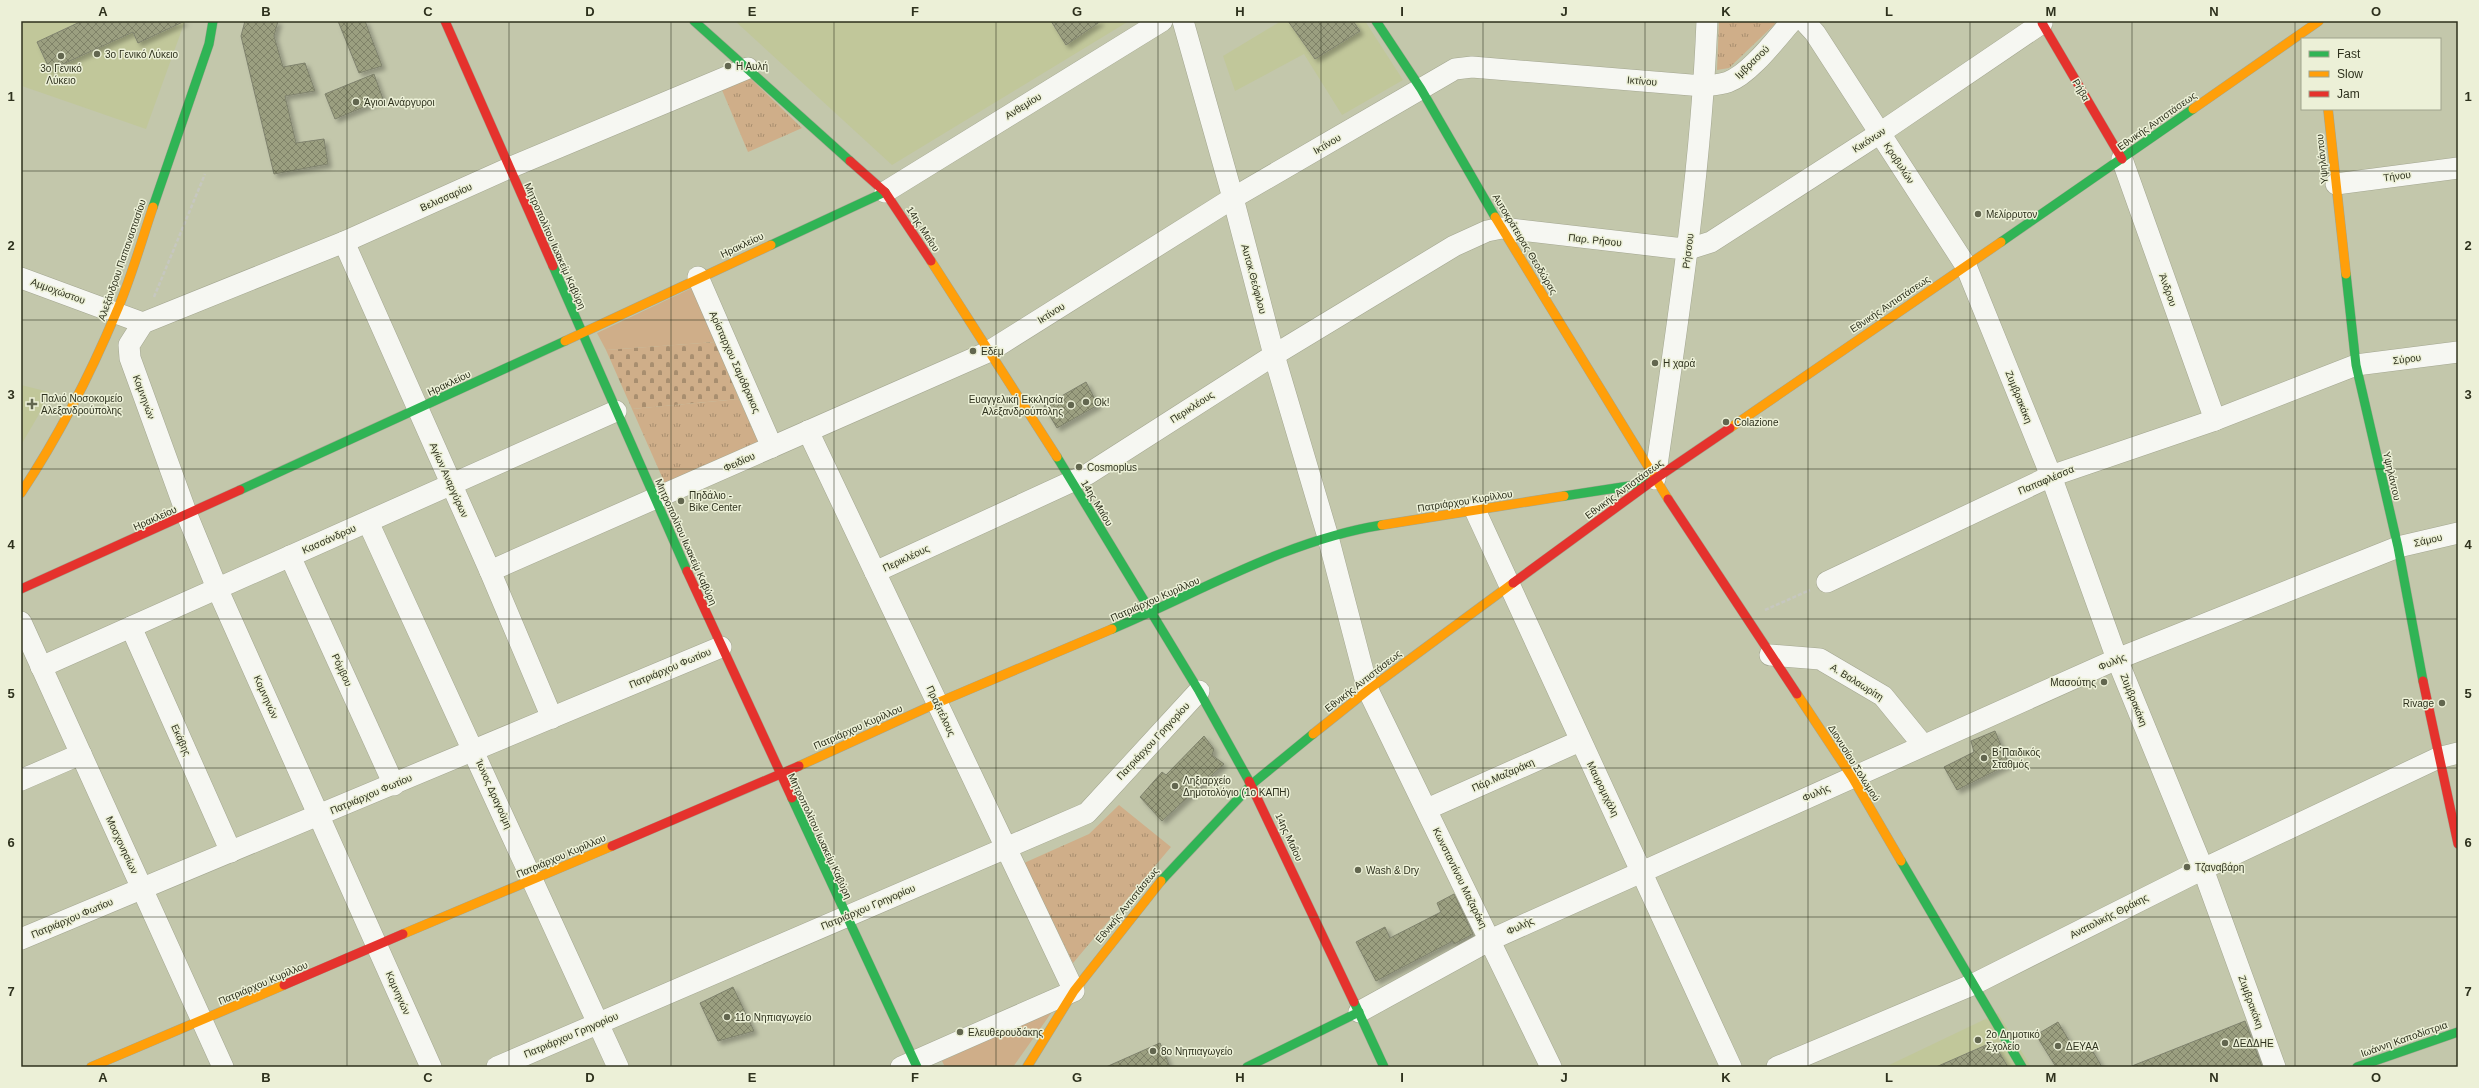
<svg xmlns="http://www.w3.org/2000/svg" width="2479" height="1088" font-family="Helvetica,sans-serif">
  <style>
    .built { fill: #c1c79a }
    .green { fill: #cfae89 }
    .cemetery { fill: url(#cemetery-stones) }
    .park { fill: url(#park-tufts) }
    .building { fill: url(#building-cross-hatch); stroke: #7f826d; filter: url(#shadow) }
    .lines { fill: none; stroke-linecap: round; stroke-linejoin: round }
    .street-casing { stroke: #a3a690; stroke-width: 22 }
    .fast-casing { stroke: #a3a690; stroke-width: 10 }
    .slow-casing { stroke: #a3a690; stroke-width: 10 }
    .jam-casing { stroke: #a3a690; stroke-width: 10 }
    .path { stroke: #c6c7bf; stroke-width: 2.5; stroke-dasharray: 4 2; stroke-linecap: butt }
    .street { stroke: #f6f7f2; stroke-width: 21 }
    .fast { stroke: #30b455; stroke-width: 9 }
    .slow { stroke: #ff9f0a; stroke-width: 9 }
    .jam { stroke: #e5322d; stroke-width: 9 }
    .grid { fill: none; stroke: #2e311d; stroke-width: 1; stroke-opacity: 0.55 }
    .poi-dot { fill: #62664f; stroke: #ecf0d7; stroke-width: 1.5 }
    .labels { text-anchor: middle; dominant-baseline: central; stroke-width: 3; stroke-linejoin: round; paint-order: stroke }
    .poi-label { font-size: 10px; fill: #2e311d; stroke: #ecf0d7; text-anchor: start }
    .street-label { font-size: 10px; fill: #2e311d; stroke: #ecf0d7 }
    .neatline { fill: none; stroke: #2e311d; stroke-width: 1.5 }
    .grid-label { font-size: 13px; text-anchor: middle; font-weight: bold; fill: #2e311d }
  </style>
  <defs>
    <pattern id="cemetery-stones" width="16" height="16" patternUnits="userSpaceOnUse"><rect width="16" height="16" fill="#cfae89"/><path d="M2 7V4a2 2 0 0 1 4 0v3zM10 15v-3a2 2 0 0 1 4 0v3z" fill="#a88e6f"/></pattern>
    <pattern id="park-tufts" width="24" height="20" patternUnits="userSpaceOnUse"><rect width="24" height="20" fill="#cfae89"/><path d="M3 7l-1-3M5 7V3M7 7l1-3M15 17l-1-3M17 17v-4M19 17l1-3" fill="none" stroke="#a88e6f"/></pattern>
    <pattern id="building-cross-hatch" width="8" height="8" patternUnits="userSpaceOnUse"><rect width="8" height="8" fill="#9b9f80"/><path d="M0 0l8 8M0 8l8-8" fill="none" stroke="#7f8268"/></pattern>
    <filter id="shadow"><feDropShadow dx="3.5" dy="3.5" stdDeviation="2" flood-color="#0004"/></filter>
  </defs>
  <rect width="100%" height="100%" fill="#c3c7ab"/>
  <!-- built -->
  <g class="built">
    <polygon points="21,21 185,21 146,129 22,86 21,88"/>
    <polygon points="735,21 1129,21 892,165"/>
    <polygon points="1277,21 1365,21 1403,80 1342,115 1304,54 1235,91 1223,56 1278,23"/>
    <polygon points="21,385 49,392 38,416 21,445"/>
    <polygon points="1998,1013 2031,1067 1885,1067"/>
  </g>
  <!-- green -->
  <g class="green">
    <polygon points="694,287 716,342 606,350 597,333"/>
    <polygon points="1054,1009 1013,1067 945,1067 942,1061"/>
  </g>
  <!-- cemetery -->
  <polygon class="cemetery" points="716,342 739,399 632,409 606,350"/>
  <!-- park -->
  <g class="park">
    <polygon points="1719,21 1774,21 1775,24 1729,68 1717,70"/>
    <polygon points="749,77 802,128 748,152 722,90"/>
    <polygon points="739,399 760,445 666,486 632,409"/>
    <polygon points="1119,805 1171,847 1073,963 1024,863 1089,834"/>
  </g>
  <!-- building -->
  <g class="building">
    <polygon points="82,21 185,21 138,43 133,32 50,70 37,42"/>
    <polygon points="245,21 278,21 274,36 283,67 305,63 315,91 285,96 296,143 324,139 328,164 274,174 241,36"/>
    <polygon points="338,21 365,21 382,66 359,73"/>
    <polygon points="1051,21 1101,21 1066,45"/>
    <polygon points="1288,21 1353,21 1360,31 1315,59"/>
    <polygon points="374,74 383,99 335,119 325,94"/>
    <polygon points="1086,382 1098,405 1057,428 1044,406"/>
    <polygon points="1995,731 2009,764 1957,790 1944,767 1974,752 1971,741"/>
    <polygon points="1204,736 1214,749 1212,755 1224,764 1162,821 1140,797 1162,772 1166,775"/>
    <polygon points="1454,894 1473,934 1454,944 1453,941 1376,981 1356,942 1385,927 1390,938 1441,912 1437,903"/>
    <polygon points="733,987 754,1031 718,1041 700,1003"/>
    <polygon points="2245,1021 2262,1067 2132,1067 2132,1066"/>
    <polygon points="2058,1022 2074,1049 2088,1043 2102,1067 2056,1067 2036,1035"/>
    <polygon points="1993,1042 2008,1067 1936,1067"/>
    <polygon points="1160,1043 1170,1067 1106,1067"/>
  </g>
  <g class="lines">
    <!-- street casing -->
    <g class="street-casing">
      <g id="street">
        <polyline points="1183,21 1233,198 1274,355 1328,537 1368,690 1551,1067"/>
        <polyline points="1804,21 1815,33 1966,266 2051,476 2117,659 2203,869 2275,1067"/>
        <polyline points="2122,159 2215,420"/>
        <polyline points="2336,184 2458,168"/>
        <polyline points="885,192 1162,21"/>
        <polyline points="344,242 490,571 552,718"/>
        <polyline points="698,277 772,447"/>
        <polyline points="21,278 143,323"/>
        <polyline points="143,323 129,345 130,358 187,515 217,588 431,1067"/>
        <polyline points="143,323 344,242 509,168 748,68"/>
        <polyline points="808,431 1074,991 901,1067"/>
        <path d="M 1655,479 C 1677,327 1701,175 1707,21"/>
        <polyline points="1475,510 1731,1067"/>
        <polyline points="368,522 618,1067"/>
        <polyline points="290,556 394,785"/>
        <path d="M 490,571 L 988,352 L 1233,198 L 1455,69 L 1472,67 L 1703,86 C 1711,85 1720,85 1728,82 C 1750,74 1776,39 1792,21"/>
        <polyline points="875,572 1088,474 1274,355 1454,246 1487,231 1502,228 1675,248 1692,248 1711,242 1880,133 2042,23 2040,21"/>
        <polyline points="1827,582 2051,476 2215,420 2356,365 2458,352"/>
        <polyline points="21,622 223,1067"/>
        <polyline points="131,627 231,852"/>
        <polyline points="1770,655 1820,659 1883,696 1923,745"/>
        <polyline points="41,667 616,411"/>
        <polyline points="21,780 81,754"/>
        <polyline points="1427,809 1580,741"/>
        <polyline points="21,939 721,647"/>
        <polyline points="1359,1012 1490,940 2117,659 2398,547 2458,533"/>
        <polyline points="497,1067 1087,813 1199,691"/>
        <polyline points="1777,1067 1974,984 2203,869 2438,758 2458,753"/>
      </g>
    </g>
    <!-- fast casing -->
    <g class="fast-casing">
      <g id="fast">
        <polyline points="694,21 850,161"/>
        <polyline points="1376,21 1421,89 1495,217"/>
        <polyline points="153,207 209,44 213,21"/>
        <polyline points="2001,242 2193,109"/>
        <polyline points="771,245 885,192"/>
        <polyline points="553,266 687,571"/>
        <polyline points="2346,274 2356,365 2398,547 2423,681"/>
        <polyline points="1057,457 1199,691 1249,781"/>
        <polyline points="240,490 565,341"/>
        <polyline points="1564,496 1629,486 1655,479"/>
        <path d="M 1112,629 C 1200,592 1287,540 1382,525"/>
        <polyline points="792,798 917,1067"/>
        <polyline points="1901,861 2022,1067"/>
        <polyline points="1161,881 1252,784 1313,734"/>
        <polyline points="1354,1002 1384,1067"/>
        <polyline points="1247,1067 1359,1012"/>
        <polyline points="2357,1067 2458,1032"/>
      </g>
    </g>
    <!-- slow casing -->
    <g class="slow-casing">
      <g id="slow">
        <polyline points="2193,109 2319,21"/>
        <polyline points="2328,109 2346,274"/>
        <polyline points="1495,217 1668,499"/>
        <polyline points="931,261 1057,457"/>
        <polyline points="565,341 771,245"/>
        <polyline points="1730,428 2001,242"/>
        <path d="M 21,493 C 58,437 90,375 116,313 C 131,279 141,242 153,207"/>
        <polyline points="1382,525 1564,496"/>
        <polyline points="1797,694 1852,777 1901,861"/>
        <polyline points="1313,734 1368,690 1513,583"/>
        <polyline points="799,766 937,703 1112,629"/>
        <polyline points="403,934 612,846"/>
        <polyline points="91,1067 284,985"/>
        <polyline points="1027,1067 1074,991 1161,881"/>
      </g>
    </g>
    <!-- jam casing -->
    <g class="jam-casing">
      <g id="jam">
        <polyline points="445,21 553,266"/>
        <polyline points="2043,21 2042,23 2122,159"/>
        <polyline points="850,161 885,192 931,261"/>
        <polyline points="1668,499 1797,694"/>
        <polyline points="687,571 792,798"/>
        <polyline points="1513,583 1655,479 1730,428"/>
        <polyline points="21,589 240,490"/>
        <polyline points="2423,681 2458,844"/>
        <polyline points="1249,781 1354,1002"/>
        <polyline points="612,846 799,766"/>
        <polyline points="284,985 403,934"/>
      </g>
    </g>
    <!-- path -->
    <g class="path">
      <polyline points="154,297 205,174"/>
      <polyline points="1765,610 1810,590"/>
    </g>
    <!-- street -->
    <use href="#street" class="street"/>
    <!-- fast -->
    <use href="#fast" class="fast"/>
    <!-- slow -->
    <use href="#slow" class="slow"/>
    <!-- jam -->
    <use href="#jam" class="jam"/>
  </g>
  <!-- grid -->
  <path class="grid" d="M 184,21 L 184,1067M 347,21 L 347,1067M 509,21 L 509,1067M 671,21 L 671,1067M 834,21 L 834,1067M 996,21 L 996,1067M 1158,21 L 1158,1067M 1321,21 L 1321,1067M 1483,21 L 1483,1067M 1645,21 L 1645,1067M 1808,21 L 1808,1067M 1970,21 L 1970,1067M 2132,21 L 2132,1067M 2295,21 L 2295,1067M 21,171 L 2458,171M 21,320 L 2458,320M 21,469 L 2458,469M 21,619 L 2458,619M 21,768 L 2458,768M 21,917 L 2458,917"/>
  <!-- markers -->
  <g class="poi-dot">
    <circle cx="97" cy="54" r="4"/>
    <circle cx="61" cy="56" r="4"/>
    <circle cx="728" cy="66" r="4"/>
    <circle cx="356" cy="102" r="4"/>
    <circle cx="1978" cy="214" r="4"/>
    <circle cx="973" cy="351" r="4"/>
    <circle cx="1655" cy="363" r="4"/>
    <circle cx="1086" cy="402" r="4"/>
    <path d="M30 398h4v4h4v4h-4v4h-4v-4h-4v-4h4z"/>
    <circle cx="1071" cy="405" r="4"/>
    <circle cx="1726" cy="422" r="4"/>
    <circle cx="1079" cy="467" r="4"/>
    <circle cx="681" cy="501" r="4"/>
    <circle cx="2104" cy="682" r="4"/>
    <circle cx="2442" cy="703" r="4"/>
    <circle cx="1984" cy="758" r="4"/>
    <circle cx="1175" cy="786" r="4"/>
    <circle cx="2187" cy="867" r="4"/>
    <circle cx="1358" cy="870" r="4"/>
    <circle cx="727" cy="1017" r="4"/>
    <circle cx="960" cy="1032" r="4"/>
    <circle cx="1978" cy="1040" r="4"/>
    <circle cx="2225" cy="1043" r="4"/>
    <circle cx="2058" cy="1046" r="4"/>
    <circle cx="1153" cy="1051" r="4"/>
  </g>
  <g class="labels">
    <!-- poi labels -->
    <g class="poi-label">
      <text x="105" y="54">3o Γενικό Λύκειο</text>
      <text x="736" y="66">Η Αυλή</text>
      <text x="61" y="68" text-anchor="middle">3ο Γενικό<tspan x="61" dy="12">Λύκειο</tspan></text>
      <text x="364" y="102">Άγιοι Ανάργυροι</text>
      <text x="1986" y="214">Μελίρρυτον</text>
      <text x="981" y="351">Εδέμ</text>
      <text x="1663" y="363">Η χαρά</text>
      <text x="41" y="398">Παλιό Νοσοκομείο<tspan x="41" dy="12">Αλεξανδρούπολης</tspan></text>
      <text x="1063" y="399" text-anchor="end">Ευαγγελική Εκκλησία<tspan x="1063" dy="12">Αλεξανδρούπολης</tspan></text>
      <text x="1094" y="402">Ok!</text>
      <text x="1734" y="422">Colazione</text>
      <text x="1087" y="467">Cosmoplus</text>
      <text x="689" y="495">Πηδάλιo -<tspan x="689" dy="12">Bike Center</tspan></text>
      <text x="2096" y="682" text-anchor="end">Μασούτης</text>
      <text x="2434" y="703" text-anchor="end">Rivage</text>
      <text x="1992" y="752">Β΄Παιδικός<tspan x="1992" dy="12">Σταθμός</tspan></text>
      <text x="1183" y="780">Ληξιαρχείο<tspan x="1183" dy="12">Δημοτολόγιο (1ο ΚΑΠΗ)</tspan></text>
      <text x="2195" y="867">Τζαναβάρη</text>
      <text x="1366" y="870">Wash &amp; Dry</text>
      <text x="735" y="1017">11ο Νηπιαγωγείο</text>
      <text x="968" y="1032">Ελευθερουδάκης</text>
      <text x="1986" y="1034">2o Δημοτικό<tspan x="1986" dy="12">Σχολείο</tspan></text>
      <text x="2233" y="1043">ΔΕΔΔΗΕ</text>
      <text x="2066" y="1046">ΔΕΥΑΑ</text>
      <text x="1161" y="1051">8ο Νηπιαγωγείο</text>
    </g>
    <!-- street labels -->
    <g class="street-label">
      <text transform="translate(1752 62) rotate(-44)">Ιμβρασού</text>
      <text transform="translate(1642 81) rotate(5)">Ικτίνου</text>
      <text transform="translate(2081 90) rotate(60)">Ρήβα</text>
      <text transform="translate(1023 106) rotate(-32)">Ανθεμίου</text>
      <text transform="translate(2157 121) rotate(-35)">Εθνικής Αντιστάσεως</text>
      <text transform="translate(1869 140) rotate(-33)">Κικόνων</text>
      <text transform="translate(1327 144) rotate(-30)">Ικτίνου</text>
      <text transform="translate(2322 159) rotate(-96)">Υψηλάντου</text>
      <text transform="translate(1899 163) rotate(57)">Κροβυλών</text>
      <text transform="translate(2397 176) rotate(-7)">Τήνου</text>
      <text transform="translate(446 197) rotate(-24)">Βελισσαρίου</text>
      <text transform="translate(923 229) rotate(57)">14ης Μαΐου</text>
      <text transform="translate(1595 240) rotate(6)">Παρ. Ρήσου</text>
      <text transform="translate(1525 244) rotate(59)">Αυτοκράτειρας Θεοδώρας</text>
      <text transform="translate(742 245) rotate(-25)">Ηρακλείου</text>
      <text transform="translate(555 246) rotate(66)">Μητροπολίτου Ιωακείμ Καβύρη</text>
      <text transform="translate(1688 251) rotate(-83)">Ρήσσου</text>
      <text transform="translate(122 260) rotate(-71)">Αλεξάνδρου Παπαναστασίου</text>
      <text transform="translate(1254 279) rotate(75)">Αυτοκ.Θεόφιλου</text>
      <text transform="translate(2168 290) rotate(70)">Άνδρου</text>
      <text transform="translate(58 291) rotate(20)">Αμμοχώστου</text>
      <text transform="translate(1890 304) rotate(-34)">Εθνικής Αντιστάσεως</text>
      <text transform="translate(1051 313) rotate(-32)">Ικτίνου</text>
      <text transform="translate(2407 359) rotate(-7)">Σύρου</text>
      <text transform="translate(735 362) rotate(66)">Αρίσταρχου Σαμόθρακος</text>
      <text transform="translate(449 383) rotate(-25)">Ηρακλείου</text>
      <text transform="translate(144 397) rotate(70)">Κομνηνών</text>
      <text transform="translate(2019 397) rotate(68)">Ζυμβρακάκη</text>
      <text transform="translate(1192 407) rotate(-33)">Περικλέους</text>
      <text transform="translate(739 462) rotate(-24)">Φειδίου</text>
      <text transform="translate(2392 476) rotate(77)">Υψηλάντου</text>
      <text transform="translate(449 480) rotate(66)">Αγίων Αναργύρων</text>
      <text transform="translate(2046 480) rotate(-23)">Παπαφλέσσα</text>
      <text transform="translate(1624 489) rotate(-36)">Εθνικής Αντιστάσεως</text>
      <text transform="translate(1465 501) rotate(-9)">Πατριάρχου Κυρίλλου</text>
      <text transform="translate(1097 503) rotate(59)">14ης Μαΐου</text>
      <text transform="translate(155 518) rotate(-24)">Ηρακλείου</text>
      <text transform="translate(329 539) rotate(-24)">Κασσάνδρου</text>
      <text transform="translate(2428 540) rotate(-13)">Σάμου</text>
      <text transform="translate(686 542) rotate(66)">Μητροπολίτου Ιωακείμ Καβύρη</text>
      <text transform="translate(906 558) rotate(-25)">Περικλέους</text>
      <text transform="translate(1155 599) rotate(-24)">Πατριάρχου Κυρίλλου</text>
      <text transform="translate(2112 662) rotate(-23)">Φυλής</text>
      <text transform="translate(670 668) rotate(-23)">Πατριάρχου Φωτίου</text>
      <text transform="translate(342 670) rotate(65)">Ρόμβου</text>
      <text transform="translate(1363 681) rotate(-38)">Εθνικής Αντιστάσεως</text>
      <text transform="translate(1857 682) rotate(32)">Α. Βαλαωρίτη</text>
      <text transform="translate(266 697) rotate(66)">Κομνηνών</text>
      <text transform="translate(2134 700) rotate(68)">Ζυμβρακάκη</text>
      <text transform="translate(941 711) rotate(65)">Πραξιτέλους</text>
      <text transform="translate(858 727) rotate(-24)">Πατριάρχου Κυρίλλου</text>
      <text transform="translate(181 740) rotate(66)">Εκάβης</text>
      <text transform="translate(1153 741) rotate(-47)">Πατριάρχου Γρηγορίου</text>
      <text transform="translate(1854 763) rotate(58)">Διονυσίου Σολωμού</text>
      <text transform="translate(1503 775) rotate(-24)">Πάρ.Μαζαράκη</text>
      <text transform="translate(1603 789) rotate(64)">Μαυρομιχάλη</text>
      <text transform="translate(1816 793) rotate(-24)">Φυλής</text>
      <text transform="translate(371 794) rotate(-23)">Πατριάρχου Φωτίου</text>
      <text transform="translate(494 794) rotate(66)">Ίωνος Δραγούμη</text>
      <text transform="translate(820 836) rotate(65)">Μητροπολίτου Ιωακείμ Καβύρη</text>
      <text transform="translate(1289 837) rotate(65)">14ης Μαΐου</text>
      <text transform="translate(122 845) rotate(65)">Μοσχονησίων</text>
      <text transform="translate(561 856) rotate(-23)">Πατριάρχου Κυρίλλου</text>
      <text transform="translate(1460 878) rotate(64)">Κωνσταντίνου Μαζαράκη</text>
      <text transform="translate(1127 905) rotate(-51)">Εθνικής Αντιστάσεως</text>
      <text transform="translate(868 907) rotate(-23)">Πατριάρχου Γρηγορίου</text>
      <text transform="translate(2109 916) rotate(-27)">Ανατολικής Θράκης</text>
      <text transform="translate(72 918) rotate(-23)">Πατριάρχου Φωτίου</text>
      <text transform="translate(1520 926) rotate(-25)">Φυλής</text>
      <text transform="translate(263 983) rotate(-23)">Πατριάρχου Κυρίλλου</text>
      <text transform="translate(398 993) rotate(66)">Κομνηνών</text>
      <text transform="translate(2251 1002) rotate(70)">Ζυμβρακάκη</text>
      <text transform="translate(571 1035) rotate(-23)">Πατριάρχου Γρηγορίου</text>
      <text transform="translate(2404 1039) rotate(-19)">Ιωάννη Καποδίστρια</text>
    </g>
  </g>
  <!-- border -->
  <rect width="2479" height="1088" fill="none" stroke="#ecf0d7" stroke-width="44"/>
  <!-- legend -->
  <rect x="2301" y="38" width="140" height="72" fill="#ecf0d7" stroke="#a0a48d"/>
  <rect x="2309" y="51" width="20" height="6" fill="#30b455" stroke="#a0a48d"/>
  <text x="2337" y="58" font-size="12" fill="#2e311d">Fast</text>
  <rect x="2309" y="71" width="20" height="6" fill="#ff9f0a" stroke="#a0a48d"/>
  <text x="2337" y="78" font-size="12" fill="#2e311d">Slow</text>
  <rect x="2309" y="91" width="20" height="6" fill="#e5322d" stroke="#a0a48d"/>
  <text x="2337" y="98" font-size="12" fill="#2e311d">Jam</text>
  <rect x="22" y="22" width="2435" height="1044" class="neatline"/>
  <g class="grid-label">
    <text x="103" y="16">A</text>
    <text x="266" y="16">B</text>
    <text x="428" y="16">C</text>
    <text x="590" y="16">D</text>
    <text x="752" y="16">E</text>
    <text x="915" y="16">F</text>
    <text x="1077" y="16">G</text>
    <text x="1240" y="16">H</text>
    <text x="1402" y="16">I</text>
    <text x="1564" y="16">J</text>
    <text x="1726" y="16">K</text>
    <text x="1889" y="16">L</text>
    <text x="2051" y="16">M</text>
    <text x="2214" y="16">N</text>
    <text x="2376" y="16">O</text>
    <text x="11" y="101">1</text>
    <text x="2468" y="101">1</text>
    <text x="11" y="250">2</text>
    <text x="2468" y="250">2</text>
    <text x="11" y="399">3</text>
    <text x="2468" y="399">3</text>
    <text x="11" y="549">4</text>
    <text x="2468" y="549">4</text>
    <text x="11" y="698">5</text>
    <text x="2468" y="698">5</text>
    <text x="11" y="847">6</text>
    <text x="2468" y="847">6</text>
    <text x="11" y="996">7</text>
    <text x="2468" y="996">7</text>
    <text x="103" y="1082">A</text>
    <text x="266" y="1082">B</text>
    <text x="428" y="1082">C</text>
    <text x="590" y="1082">D</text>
    <text x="752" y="1082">E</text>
    <text x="915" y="1082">F</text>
    <text x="1077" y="1082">G</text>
    <text x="1240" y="1082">H</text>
    <text x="1402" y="1082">I</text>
    <text x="1564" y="1082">J</text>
    <text x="1726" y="1082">K</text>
    <text x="1889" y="1082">L</text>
    <text x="2051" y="1082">M</text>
    <text x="2214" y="1082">N</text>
    <text x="2376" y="1082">O</text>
  </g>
</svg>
